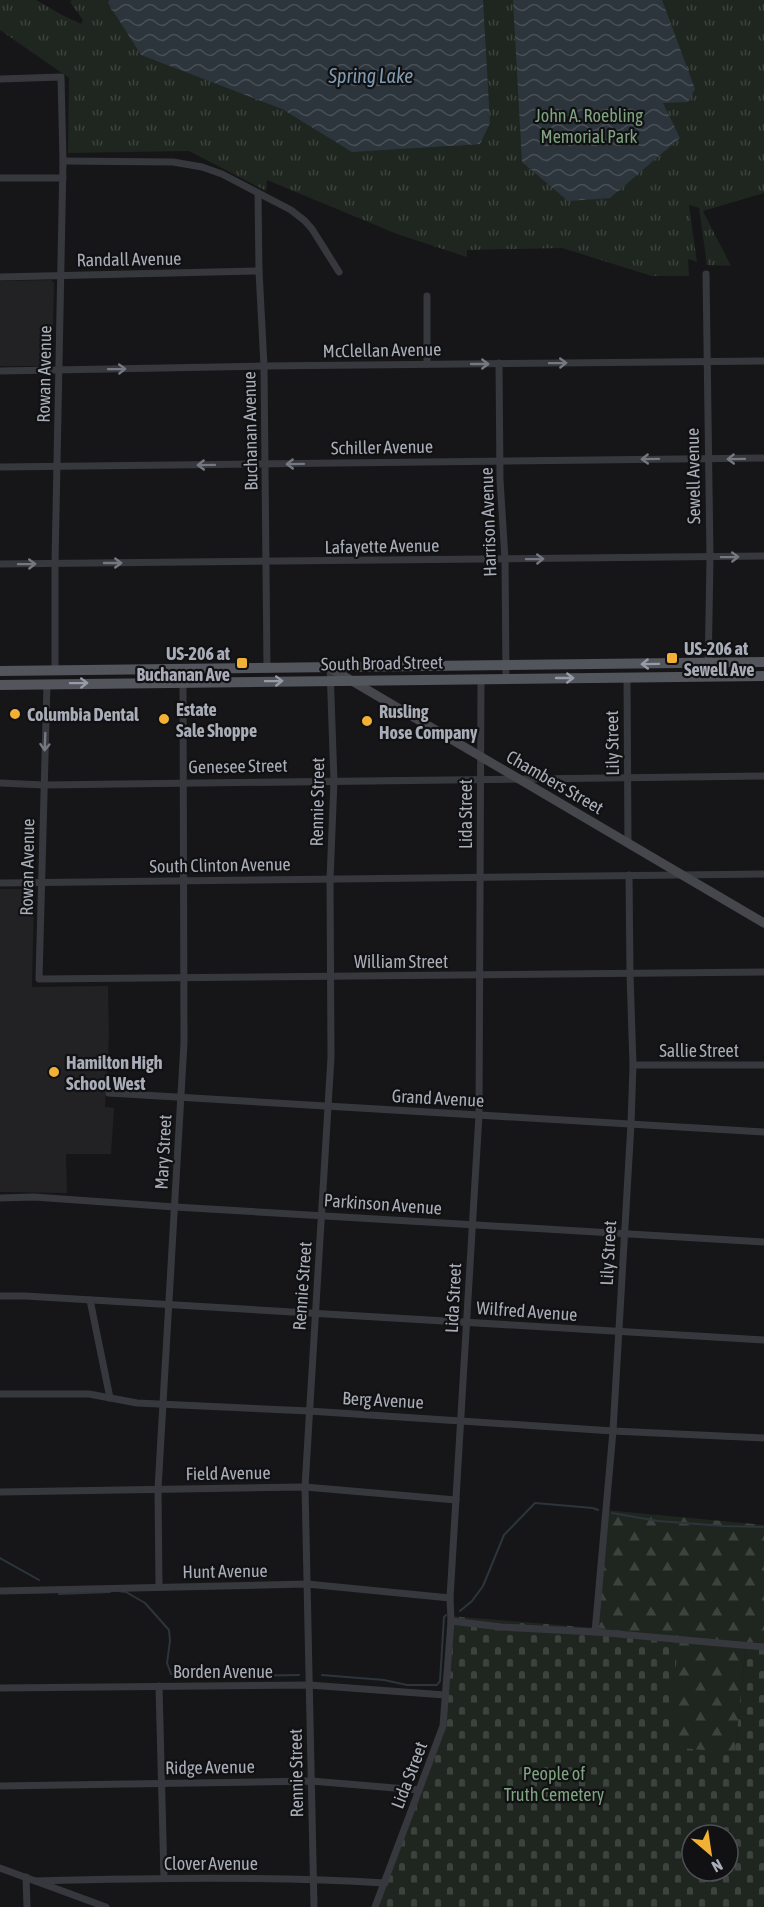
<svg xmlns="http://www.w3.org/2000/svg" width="764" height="1907" font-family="'Asap Condensed',sans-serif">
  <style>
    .built { fill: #222225 }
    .forest { fill: url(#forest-firs) }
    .cemetery { fill: url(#cemetery-stones); fill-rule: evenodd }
    .park { fill: url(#park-tufts) }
    .water { fill: url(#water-waves) }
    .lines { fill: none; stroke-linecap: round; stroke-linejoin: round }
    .stream { stroke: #2c353c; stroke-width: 2 }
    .street { stroke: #37383d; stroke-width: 7 }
    .secondary { stroke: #45474d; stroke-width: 9 }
    .primary { stroke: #53555c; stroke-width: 10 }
    .oneway { stroke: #757881 }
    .oneway2 { stroke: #979ba6 }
    .poi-dot { fill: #f2b134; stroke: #111113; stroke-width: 2 }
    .labels { text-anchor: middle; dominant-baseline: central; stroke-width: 4.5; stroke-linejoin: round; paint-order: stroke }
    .park-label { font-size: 18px; fill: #7fa381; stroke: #111113 }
    .street-label { font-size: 18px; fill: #a8adb8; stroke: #111113 }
    .poi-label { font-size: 18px; font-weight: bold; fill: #a8adb8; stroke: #111113; text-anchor: start }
    .water-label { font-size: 20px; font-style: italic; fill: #7f9bb3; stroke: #111113 }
  </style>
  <defs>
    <pattern id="forest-firs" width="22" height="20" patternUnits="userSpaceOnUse" patternTransform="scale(1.5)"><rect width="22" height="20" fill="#1e261f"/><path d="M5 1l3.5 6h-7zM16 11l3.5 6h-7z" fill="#3c433d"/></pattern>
    <pattern id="cemetery-stones" width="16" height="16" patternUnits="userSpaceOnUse" patternTransform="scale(1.5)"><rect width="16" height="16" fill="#1e261f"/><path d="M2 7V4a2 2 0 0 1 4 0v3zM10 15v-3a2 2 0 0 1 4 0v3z" fill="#3c433d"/></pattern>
    <pattern id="park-tufts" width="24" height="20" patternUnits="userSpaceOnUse" patternTransform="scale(1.5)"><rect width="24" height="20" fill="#1e261f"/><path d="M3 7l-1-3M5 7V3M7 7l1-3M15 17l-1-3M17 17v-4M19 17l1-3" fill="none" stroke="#3c433d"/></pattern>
    <pattern id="water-waves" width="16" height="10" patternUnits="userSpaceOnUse" patternTransform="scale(1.5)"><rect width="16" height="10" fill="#2c353c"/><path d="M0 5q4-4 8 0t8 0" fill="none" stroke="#485056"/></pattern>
  </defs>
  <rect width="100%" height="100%" fill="#161618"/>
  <!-- built -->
  <g class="built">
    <polygon points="51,280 54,283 52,366 0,366 0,281"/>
    <polygon points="0,889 27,889 34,895 32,987 108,986 109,1036 105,1107 114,1108 111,1154 66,1154 67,1193 0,1192"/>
  </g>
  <!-- forest -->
  <polygon class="forest" points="605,1510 764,1525 764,1643 746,1642 735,1753 671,1748 596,1628"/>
  <!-- cemetery -->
  <path class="cemetery" d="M 450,1616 L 678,1635 L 671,1747 L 735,1753 L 746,1642 L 764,1643 L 764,1907 L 375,1907 L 442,1733 ZM 692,1835 L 728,1835 L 728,1871 L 692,1871 Z"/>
  <!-- park -->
  <polygon class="park" points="0,0 36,0 62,15 81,24 83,20 70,2 72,0 764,0 764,193 703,211 731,266 707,265 699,208 689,205 697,262 688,259 689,276 652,276 562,248 467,250 467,257 397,234 267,180 266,191 189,151 68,153 69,78 0,30"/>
  <!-- water -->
  <g class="water">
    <polygon points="109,0 483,0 490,123 480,144 352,152 282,109 141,55 108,3"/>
    <polygon points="513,0 662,0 695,89 688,102 663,103 680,138 610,198 568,201 522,162"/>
  </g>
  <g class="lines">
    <!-- stream -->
    <g class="stream">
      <polyline points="612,1513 658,1521 723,1526 764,1527"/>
      <polyline points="0,1558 39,1580"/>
      <polyline points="118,1591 126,1592 145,1603 169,1630 170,1641 167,1663 171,1674 190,1677 299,1675"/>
      <polyline points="59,1594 110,1592"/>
      <polyline points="460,1611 472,1601 483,1586 504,1535 535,1503 593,1508 598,1510"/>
      <polyline points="322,1675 384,1680 407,1685 437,1685 440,1681 444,1617 446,1615"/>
    </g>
    <!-- street -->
    <g class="street">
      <polyline points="0,79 61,77 63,161 55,563 55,670"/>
      <polyline points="63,161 173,162 202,167 222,174 291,210 305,221 312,229 339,272"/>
      <polyline points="0,178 63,178"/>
      <polyline points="258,193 259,271 264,366 267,669"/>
      <polyline points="706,274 710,557 708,677"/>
      <polyline points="0,277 259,271"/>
      <polyline points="427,296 427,364"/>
      <polyline points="499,363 500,480 505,559 506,679"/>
      <polyline points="0,371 264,366 764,361"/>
      <polyline points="0,467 764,458"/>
      <polyline points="0,564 764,556"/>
      <polyline points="627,678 628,844"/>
      <polyline points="47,684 39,979 764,972"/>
      <polyline points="0,783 44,785 764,776"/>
      <polyline points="0,883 764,874"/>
      <polyline points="633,1065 764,1065"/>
      <polyline points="109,1093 764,1132"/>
      <polyline points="0,1198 34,1197 175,1207 764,1242"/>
      <polyline points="0,1296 25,1296 764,1340"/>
      <polyline points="90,1300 110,1398"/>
      <polyline points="0,1394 89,1394 137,1403 309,1411 613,1431 764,1438"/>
      <polyline points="0,1492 305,1487 456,1500"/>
      <polyline points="159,1587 158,1489 184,1043 183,682"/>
      <polyline points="0,1591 307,1584 450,1598"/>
      <polyline points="451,1621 501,1627 595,1632 764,1647"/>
      <polyline points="595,1632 613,1431 631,1124 633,1065 630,974 629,875"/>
      <polyline points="159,1686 164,1878"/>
      <polyline points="0,1688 309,1685 445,1695"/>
      <polyline points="0,1786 311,1781 419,1790"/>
      <polyline points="0,1868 106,1907"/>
      <polyline points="26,1877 27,1907"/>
      <path d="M 36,1881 C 152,1878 268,1876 385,1883"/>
      <polyline points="314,1907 305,1487 331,1057 330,879 334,781 330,668"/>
      <polyline points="375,1907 443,1726 451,1621 450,1598 479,1115 481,679"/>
    </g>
    <!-- secondary -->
    <polyline class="secondary" points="330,668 764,923"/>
    <!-- primary -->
    <g class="primary">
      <polyline points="0,671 764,662"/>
      <polyline points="0,685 764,676"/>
    </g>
  </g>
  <!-- one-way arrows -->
  <defs><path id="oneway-shaft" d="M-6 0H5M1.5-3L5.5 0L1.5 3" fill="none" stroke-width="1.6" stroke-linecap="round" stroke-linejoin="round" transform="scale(1.5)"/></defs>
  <g class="oneway">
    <use href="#oneway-shaft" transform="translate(558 363) rotate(-1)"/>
    <use href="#oneway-shaft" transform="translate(480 364)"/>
    <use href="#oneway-shaft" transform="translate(117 369) rotate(-1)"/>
    <use href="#oneway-shaft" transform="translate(650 459) rotate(179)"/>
    <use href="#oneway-shaft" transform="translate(736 459) rotate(179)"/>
    <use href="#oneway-shaft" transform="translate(295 464) rotate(179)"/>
    <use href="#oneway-shaft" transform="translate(206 465) rotate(179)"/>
    <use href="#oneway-shaft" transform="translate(730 557) rotate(-1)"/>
    <use href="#oneway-shaft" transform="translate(535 559) rotate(-1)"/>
    <use href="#oneway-shaft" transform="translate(113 563)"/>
    <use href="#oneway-shaft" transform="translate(27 564) rotate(-1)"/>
    <use href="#oneway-shaft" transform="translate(45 742) rotate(92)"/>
  </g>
  <g class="oneway2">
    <use href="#oneway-shaft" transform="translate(650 664) rotate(179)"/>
    <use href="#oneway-shaft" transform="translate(565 678)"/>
    <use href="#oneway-shaft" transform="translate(274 681) rotate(-1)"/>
    <use href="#oneway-shaft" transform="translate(79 683) rotate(-1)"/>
  </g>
  <!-- markers -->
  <g class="poi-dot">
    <rect x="666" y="652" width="12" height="12" rx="3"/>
    <rect x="236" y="657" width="12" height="12" rx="3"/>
    <circle cx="15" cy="714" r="6"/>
    <circle cx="164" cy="719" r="6"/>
    <circle cx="367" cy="721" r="6"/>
    <circle cx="54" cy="1072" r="6"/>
  </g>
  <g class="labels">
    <!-- park labels -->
    <g class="park-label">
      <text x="589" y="115">John A. Roebling<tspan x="589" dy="21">Memorial Park</tspan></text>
      <text x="554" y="1773">People of<tspan x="554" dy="21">Truth Cemetery</tspan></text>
    </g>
    <!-- street labels -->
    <g class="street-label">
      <text transform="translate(129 259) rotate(-1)">Randall Avenue</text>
      <text transform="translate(382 350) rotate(-1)">McClellan Avenue</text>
      <text transform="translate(44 374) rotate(-89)">Rowan Avenue</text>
      <text transform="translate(250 431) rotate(-91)">Buchanan Avenue</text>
      <text transform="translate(382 447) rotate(-1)">Schiller Avenue</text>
      <text transform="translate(693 476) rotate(-91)">Sewell Avenue</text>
      <text transform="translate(488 522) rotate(-92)">Harrison Avenue</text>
      <text transform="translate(382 546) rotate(-1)">Lafayette Avenue</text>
      <text transform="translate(382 663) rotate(-1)">South Broad Street</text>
      <text transform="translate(612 743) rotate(-91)">Lily Street</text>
      <text transform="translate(238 766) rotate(-1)">Genesee Street</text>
      <text transform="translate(555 782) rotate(30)">Chambers Street</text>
      <text transform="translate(317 802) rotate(-89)">Rennie Street</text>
      <text transform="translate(465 814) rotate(-90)">Lida Street</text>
      <text transform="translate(220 865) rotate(-1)">South Clinton Avenue</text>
      <text transform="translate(27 867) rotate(-89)">Rowan Avenue</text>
      <text x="401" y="961">William Street</text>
      <text x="699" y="1050">Sallie Street</text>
      <text transform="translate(438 1098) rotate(3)">Grand Avenue</text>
      <text transform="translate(163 1152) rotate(-87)">Mary Street</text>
      <text transform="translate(383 1204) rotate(4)">Parkinson Avenue</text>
      <text transform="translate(608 1253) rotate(-87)">Lily Street</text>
      <text transform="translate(302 1286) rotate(-86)">Rennie Street</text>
      <text transform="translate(453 1298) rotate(-87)">Lida Street</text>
      <text transform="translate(527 1311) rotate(4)">Wilfred Avenue</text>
      <text transform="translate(383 1400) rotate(3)">Berg Avenue</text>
      <text transform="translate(228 1473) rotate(-1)">Field Avenue</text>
      <text transform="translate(225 1571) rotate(-1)">Hunt Avenue</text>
      <text x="223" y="1671">Borden Avenue</text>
      <text transform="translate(210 1767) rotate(-1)">Ridge Avenue</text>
      <text transform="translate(296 1773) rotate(-91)">Rennie Street</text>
      <text transform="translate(409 1775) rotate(-69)">Lida Street</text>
      <text x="211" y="1863">Clover Avenue</text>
    </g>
    <!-- poi labels -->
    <g class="poi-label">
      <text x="684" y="648">US-206 at<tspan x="684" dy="21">Sewell Ave</tspan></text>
      <text x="230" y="653" text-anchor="end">US-206 at<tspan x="230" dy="21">Buchanan Ave</tspan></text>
      <text x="176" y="709">Estate<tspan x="176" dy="21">Sale Shoppe</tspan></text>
      <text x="379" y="711">Rusling<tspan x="379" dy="21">Hose Company</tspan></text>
      <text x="27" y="714">Columbia Dental</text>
      <text x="66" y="1062">Hamilton High<tspan x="66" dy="21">School West</tspan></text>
    </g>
    <!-- water labels -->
    <g class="water-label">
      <text x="371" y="75">Spring Lake</text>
    </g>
  </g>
  <!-- north arrow -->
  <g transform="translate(710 1853) rotate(151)"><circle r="28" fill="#111113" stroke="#4d4f55" stroke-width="1.5"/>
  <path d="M0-4.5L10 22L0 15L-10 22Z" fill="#f2b134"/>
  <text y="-9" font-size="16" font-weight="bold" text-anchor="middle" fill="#a8adb8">N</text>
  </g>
</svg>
